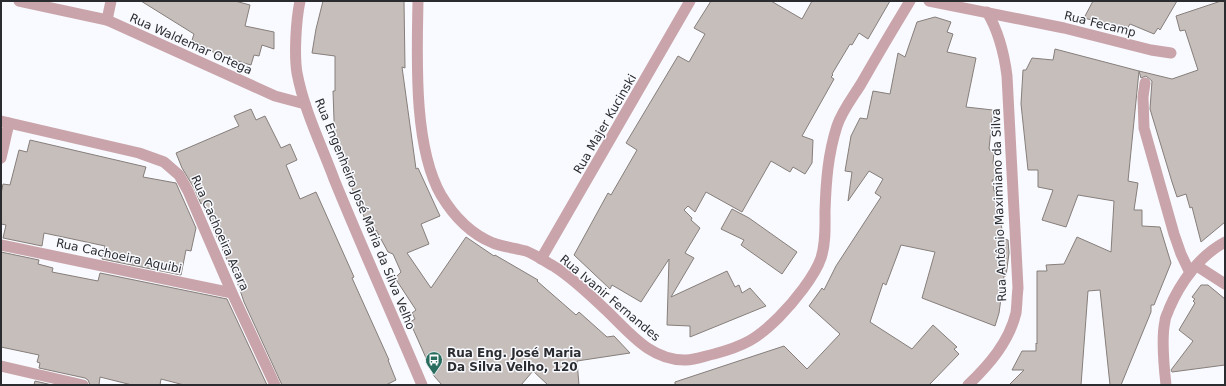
<svg xmlns="http://www.w3.org/2000/svg" width="1226" height="386" font-family="'DejaVu Sans',sans-serif">
  <style>
    .building { fill: #c6beba; stroke: #867e7a }
    .lines { fill: none; stroke-linecap: round; stroke-linejoin: round }
    .minor { stroke: #c9a4aa; stroke-width: 11 }
    .labels { text-anchor: middle; dominant-baseline: central; stroke-width: 3; stroke-linejoin: round; paint-order: stroke }
    .street-label { font-size: 12px; fill: #2b2c2f; stroke: #f8faff }
    .poi-label { font-size: 12px; font-weight: bold; fill: #2b2c2f; stroke: #f8faff; text-anchor: start }
  </style>
  <rect width="100%" height="100%" fill="#f8faff"/>
  <!-- building -->
  <g class="building">
    <polygon points="141,1 235,1 250,5 245,26 274,32 274,49 262,45 259,56 254,55 251,65 220,56 192,40 194,34"/>
    <polygon points="323,1 404,1 405,68 402,67 416,169 418,168 440,216 421,224 429,244 407,253 431,288 466,237 494,256 495,255 538,280 537,281 576,315 579,312 607,337 614,336 630,353 577,361 579,385 548,385 533,371 521,385 442,385 434,376 410,322 415,319 412,313 416,310 395,278 401,272 393,254 388,252 376,230 371,233 335,148 333,91 335,91 335,56 312,53 316,29"/>
    <polygon points="711,1 771,1 802,19 812,1 890,1 868,39 859,33 852,45 850,44 832,74 833,75 831,77 834,79 802,136 813,140 812,163 805,174 793,167 790,172 771,161 742,212 706,192 695,212 688,206 684,210 692,218 691,220 700,228 685,253 694,258 671,297 727,271 735,287 739,285 742,293 750,288 766,306 690,337 690,326 667,325 669,259 641,302 612,285 610,289 574,255 608,193 611,195 637,150 626,143 678,56 689,62 705,34 694,28"/>
    <polygon points="1093,1 1177,1 1160,30 1158,28 1154,34 1130,24 1127,29 1084,18"/>
    <polygon points="1221,1 1225,1 1225,222 1201,242 1192,207 1190,208 1186,194 1177,197 1172,182 1150,109 1152,81 1146,76 1141,78 1139,71 1172,79 1198,70 1185,30 1180,31 1176,16"/>
    <polygon points="935,17 951,22 947,32 953,34 947,52 976,58 966,107 993,110 989,149 990,149 990,151 994,151 993,164 996,164 996,180 992,180 1004,239 1008,240 1009,253 1006,276 1004,276 999,313 995,326 922,298 935,252 901,245 886,285 883,283 870,322 912,349 933,325 957,347 954,349 959,354 929,385 675,385 675,382 784,346 807,369 840,334 809,306 822,288 824,290 836,266 881,197 875,193 883,179 869,171 848,201 852,172 845,171 851,136 860,118 867,119 873,91 890,94 898,53 905,57 917,22"/>
    <polygon points="1055,49 1139,71 1128,181 1138,183 1134,210 1142,210 1142,226 1160,227 1171,263 1154,305 1151,305 1151,312 1121,385 1110,385 1100,290 1088,291 1081,385 1009,385 1024,370 1012,370 1022,351 1036,351 1036,343 1037,344 1037,271 1047,271 1046,265 1064,264 1077,237 1111,252 1114,201 1078,195 1066,227 1042,220 1053,190 1038,187 1038,170 1028,170 1021,104 1023,70 1026,70 1032,58 1053,60"/>
    <polygon points="251,109 256,120 265,116 281,148 290,144 297,160 286,165 300,199 316,192 354,277 352,278 389,360 388,360 396,380 386,385 282,385 244,302 239,287 202,203 201,204 194,188 182,168 176,153 239,126 234,116"/>
    <polygon points="30,140 146,167 143,177 176,183 196,228 191,251 186,250 181,275 102,259 105,246 63,237 44,233 42,246 3,238 6,225 1,224 1,194 3,184 10,185 19,150 27,152"/>
    <polygon points="732,209 749,218 797,252 782,274 741,245 744,240 721,229"/>
    <polygon points="1,252 39,260 38,264 53,268 52,272 98,281 100,273 227,299 267,385 184,385 161,379 160,385 132,385 100,377 99,385 90,385 88,380 85,378 39,368 40,363 37,362 39,355 1,347"/>
    <polygon points="1201,285 1208,285 1225,299 1225,365 1172,372 1171,370 1193,341 1179,330 1195,303 1193,301 1195,299 1192,297"/>
    <polygon points="35,381 52,385 34,385"/>
  </g>
  <g class="lines">
    <!-- minor -->
    <g class="minor">
      <polyline points="19,1 107,20 275,96 305,104"/>
      <path d="M 300,1 C 296,20 294,55 297,73 C 304,110 321,144 334,179 C 362,248 393,316 422,385"/>
      <path d="M 418,1 C 417,56 413,146 441,195 C 453,215 471,234 493,243 C 504,247 515,248 526,251 C 536,255 546,262 555,267 C 574,279 591,296 607,311 C 630,333 651,361 686,360 C 695,360 705,356 714,354 C 744,346 757,339 779,317 C 793,303 815,276 821,258 C 826,243 825,226 825,211 C 826,181 828,154 837,126 C 842,111 853,97 861,84 C 877,56 893,29 910,1"/>
      <polyline points="929,1 1064,28 1151,50 1171,53"/>
      <polyline points="107,20 111,1"/>
      <polyline points="1145,83 1143,97 1144,128 1174,234 1181,254 1190,273"/>
      <polyline points="1,121 139,153 164,162 179,175 188,191 232,293 275,385"/>
      <polyline points="1,158 9,123"/>
      <polyline points="1,245 232,293"/>
      <polyline points="541,259 690,1"/>
      <polyline points="1197,266 1225,284"/>
      <polyline points="1,366 83,385"/>
      <path d="M 968,385 C 989,365 1009,342 1016,313 C 1017,305 1017,296 1018,288 L 1007,76 C 1004,52 999,32 987,12"/>
      <path d="M 1166,385 C 1164,367 1161,338 1165,321 C 1165,317 1168,313 1169,309 C 1180,283 1199,256 1225,242"/>
    </g>
  </g>
  <!-- icons -->
  <defs>
    <g id="bus-pin" transform="scale(0.9)"><path d="M0 17L-7.5 6A9.5 9.5 0 1 1 7.5 6Z" fill="#296d5f" stroke="#f8faff"/><path d="M-5-6H5V4H4V6H2V4H-2V6H-4V4H-5ZM-3.5-4V0h7V-4ZM-3.5 1.2v1.5H-2V1.2ZM2 1.2v1.5H3.5V1.2Z" fill="#fff"/></g>
  </defs>
  <g fill-rule="evenodd">
    <use href="#bus-pin" x="434" y="360"/>
  </g>
  <g class="labels">
    <!-- street labels -->
    <g class="street-label">
      <text transform="translate(1100 24) rotate(14)">Rua Fecamp</text>
      <text transform="translate(191 44) rotate(24)">Rua Waldemar Ortega</text>
      <text transform="translate(605 124) rotate(-60)">Rua Majer Kucinski</text>
      <text transform="translate(999 205) rotate(-92)">Rua Antônio Maximiano da Silva</text>
      <text transform="translate(365 214) rotate(68)">Rua Engenheiro José Maria da Silva Velho</text>
      <text transform="translate(220 233) rotate(66)">Rua Cachoeira Acara</text>
      <text transform="translate(119 256) rotate(12)">Rua Cachoeira Aquibi</text>
      <text transform="translate(610 298) rotate(40)">Rua Ivanir Fernandes</text>
    </g>
    <!-- poi labels -->
    <g class="poi-label">
      <text x="447" y="353">Rua Eng. José Maria<tspan x="447" dy="14">Da Silva Velho, 120</tspan></text>
    </g>
  </g>
  <!-- border -->
  <rect width="1226" height="386" fill="none" stroke="#2b2c2f" stroke-width="4"/>
</svg>
